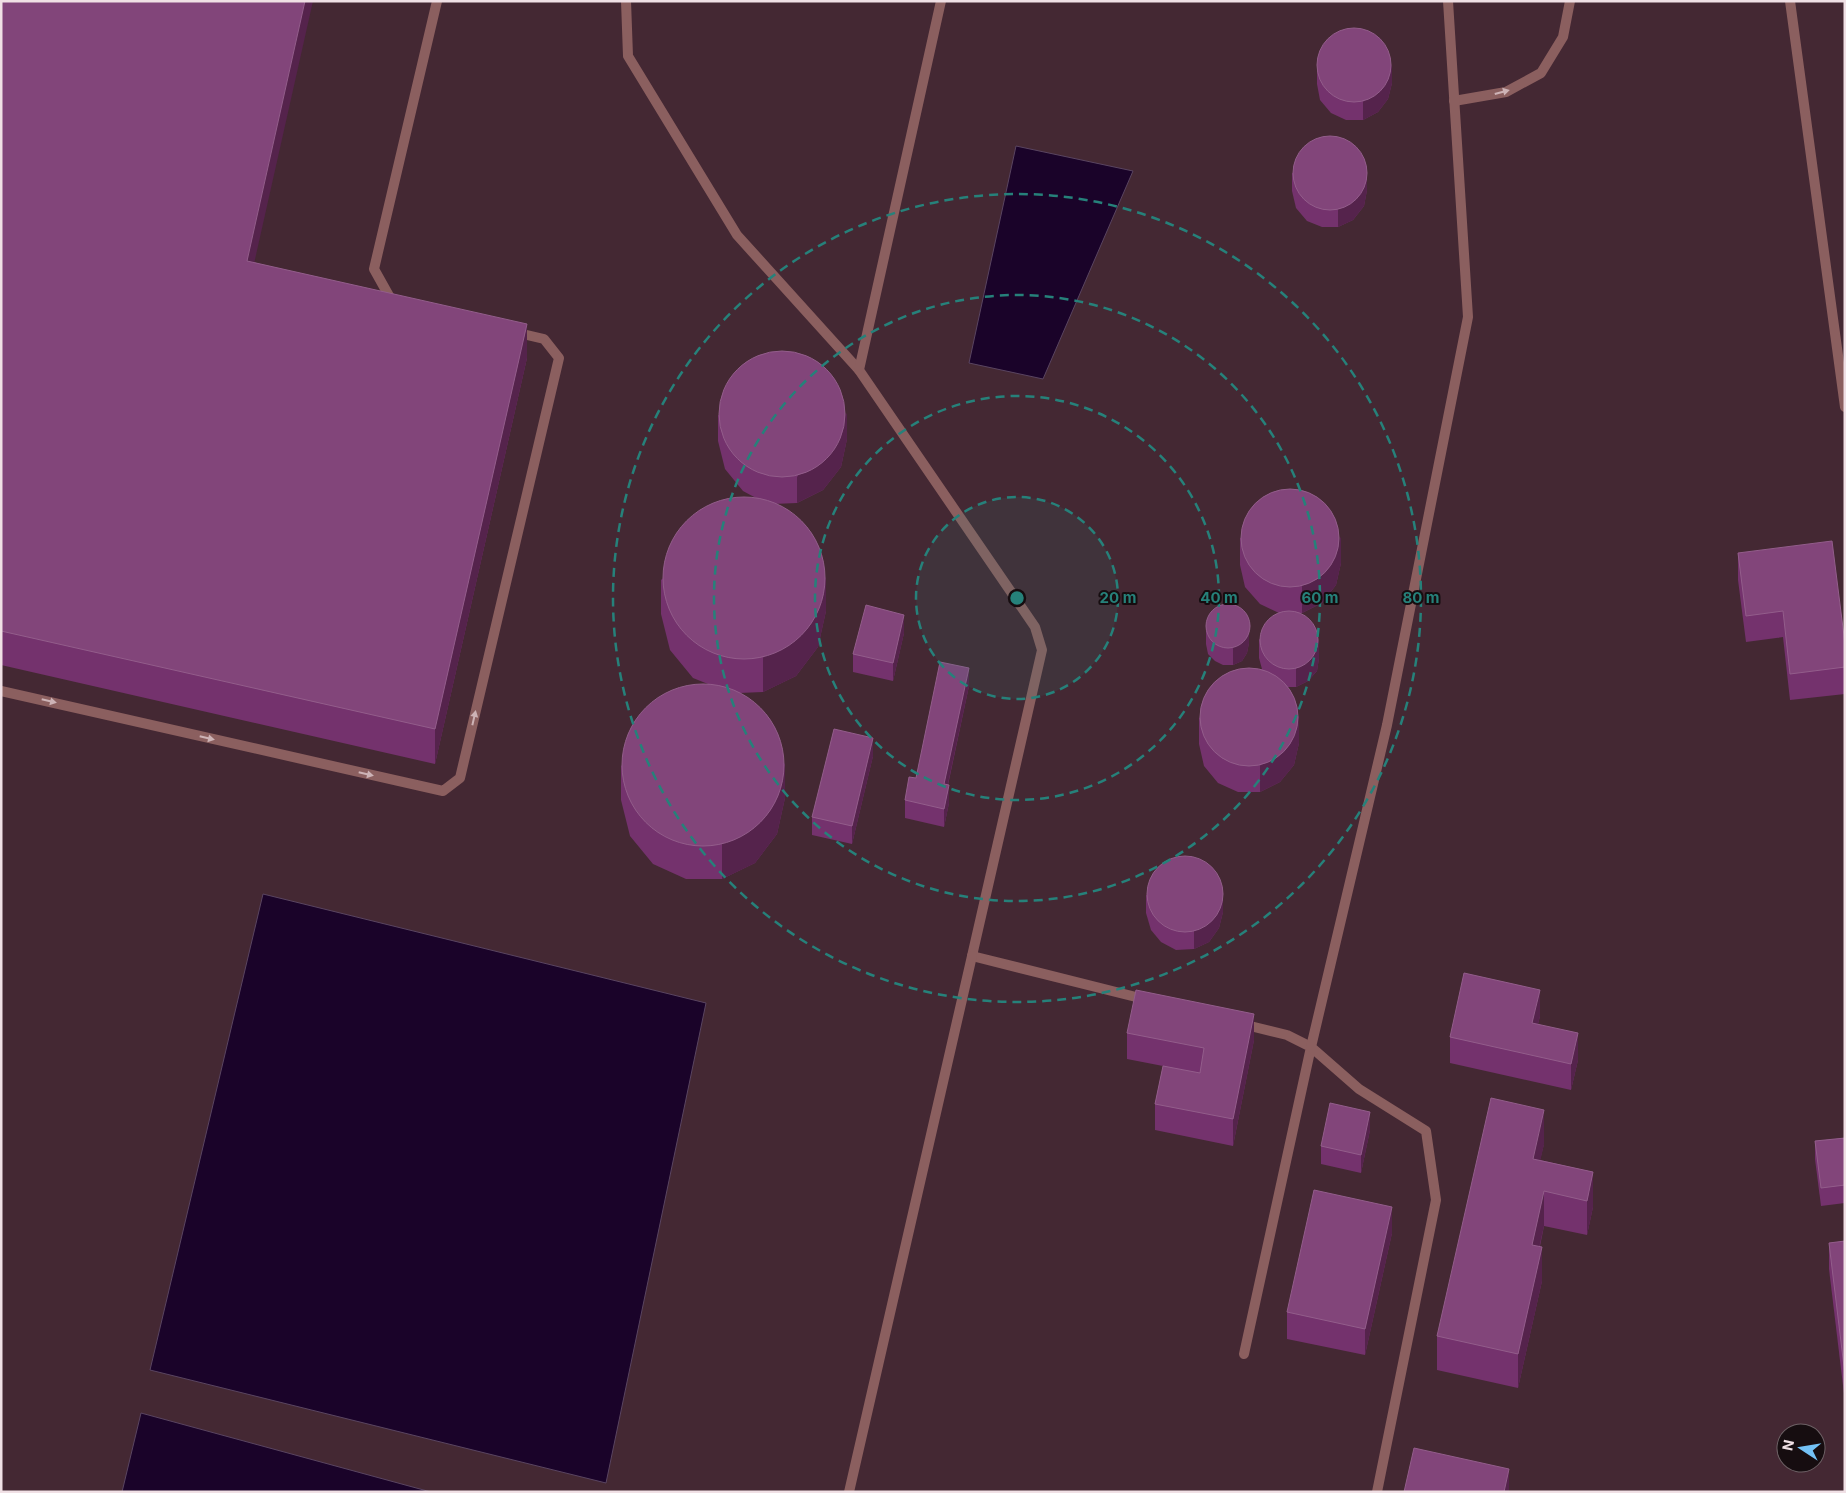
<svg xmlns="http://www.w3.org/2000/svg" width="1846" height="1493" font-family="Inter,sans-serif">
  <style>
    .built { fill: #442833; fill-rule: evenodd }
    .water { fill: #1a0329; stroke: #5a4561 }
    .lines { fill: none; stroke-linecap: round; stroke-linejoin: round }
    .service { stroke: #8b5f5f; stroke-width: 10 }
    .wall { fill: #74326d }
    .shaded-wall { fill: #55234c }
    .building { fill: #82457a; stroke: #935d8b }
    .oneway { fill: #cdb3b6 }
    .ring { fill: none; stroke: #26817a; stroke-width: 2.5; stroke-dasharray: 9 6 }
    .centre { fill: #26817a; stroke: #160d10; stroke-width: 2.5 }
    .ring-label { font-size: 15px; text-anchor: middle; font-weight: bold; fill: #26817a; stroke: #160d10; stroke-width: 4; stroke-linejoin: round; paint-order: stroke }
  </style>
  <rect width="100%" height="100%" fill="#351f28"/>
  <!-- built -->
  <path class="built" d="M 1,1 L 1845,1 L 1845,1492 L 1,1492 ZM 1786,1433 L 1816,1433 L 1816,1463 L 1786,1463 Z"/>
  <!-- water -->
  <g class="water">
    <polygon points="1016,146 1133,171 1043,379 969,363"/>
    <polygon points="263,894 706,1003 606,1483 150,1370"/>
    <polygon points="141,1413 431,1492 122,1492"/>
  </g>
  <g class="lines">
    <!-- service -->
    <g class="service">
      <polyline points="626,1 628,56 737,235 859,370"/>
      <polyline points="941,1 859,370 1035,627 1042,650 972,956 1148,1000"/>
      <polyline points="1790,1 1845,407"/>
      <polyline points="1454,101 1506,92 1541,73 1563,37 1570,1"/>
      <polyline points="393,303 374,269 437,1"/>
      <polyline points="1,691 443,791 460,778 559,358 544,339 514,332"/>
      <polyline points="1242,1024 1287,1035 1311,1047 1244,1354"/>
      <polyline points="849,1492 972,956"/>
      <polyline points="1377,1492 1436,1200 1426,1131 1359,1089 1311,1047 1387,725 1468,317 1448,1"/>
    </g>
  </g>
  <!-- wall -->
  <g class="wall">
    <polygon points="1,1 254,262 527,358 435,764 1,665"/>
    <polygon points="1317,66 1392,83 1388,99 1378,112 1363,120 1346,120 1331,113 1320,100 1317,84"/>
    <polygon points="1292,173 1367,190 1364,206 1353,220 1338,227 1322,227 1307,221 1296,208 1292,191"/>
    <polygon points="718,415 847,439 841,467 823,490 797,503 773,504 826,611 818,647 796,676 763,692 739,693 785,798 777,834 755,863 722,879 686,879 653,864 630,836 621,800 621,766 708,684 693,678 670,650 661,614 661,580 756,498 743,491 725,469 718,441"/>
    <polygon points="1240,538 1341,563 1336,585 1322,603 1302,613 1300,613 1319,658 1317,671 1308,681 1296,687 1288,687 1299,743 1294,765 1280,782 1260,792 1238,792 1218,783 1204,766 1199,744 1199,718 1262,669 1259,658 1259,640 1279,613 1260,604 1245,587 1240,565"/>
    <polygon points="1738,553 1845,644 1845,694 1790,700 1783,637 1746,642 1738,580"/>
    <polygon points="1206,626 1249,643 1247,653 1242,661 1233,665 1223,665 1215,661 1208,654 1206,644"/>
    <polygon points="904,633 893,681 853,672 853,654"/>
    <polygon points="969,686 948,785 949,803 944,827 905,818 905,800 916,778"/>
    <polygon points="873,756 852,844 812,835 812,817"/>
    <polygon points="1146,895 1223,912 1219,928 1209,942 1194,949 1176,950 1161,942 1151,930 1146,913"/>
    <polygon points="1540,1016 1538,1024 1578,1060 1571,1090 1450,1063 1450,1037"/>
    <polygon points="1127,1033 1254,1040 1233,1146 1155,1130 1155,1104 1163,1066 1127,1059"/>
    <polygon points="1370,1130 1361,1173 1321,1164 1321,1146"/>
    <polygon points="1845,1138 1845,1203 1821,1206 1815,1159 1815,1141"/>
    <polygon points="1544,1144 1540,1160 1593,1172 1593,1207 1587,1235 1544,1226 1540,1246 1542,1281 1518,1388 1437,1370 1437,1336"/>
    <polygon points="1392,1233 1365,1355 1287,1339 1287,1312"/>
    <polygon points="1845,1241 1845,1402 1829,1269 1829,1243"/>
  </g>
  <!-- shaded-wall -->
  <g class="shaded-wall">
    <polygon points="305,1 313,1 247,295 247,261"/>
    <polygon points="1392,65 1392,83 1388,99 1378,112 1363,120 1363,102"/>
    <polygon points="1367,172 1367,190 1364,206 1353,220 1338,227 1338,209"/>
    <polygon points="527,324 527,358 435,764 435,729"/>
    <polygon points="847,413 847,439 841,467 823,490 797,503 797,477"/>
    <polygon points="1341,537 1341,563 1336,585 1322,603 1302,613 1302,586"/>
    <polygon points="826,577 826,611 818,647 796,676 763,692 763,658"/>
    <polygon points="904,615 904,633 893,681 893,663"/>
    <polygon points="1249,625 1249,643 1247,653 1242,661 1233,665 1233,647"/>
    <polygon points="1319,640 1319,658 1317,671 1308,681 1296,687 1296,669"/>
    <polygon points="969,668 969,686 944,802 944,784"/>
    <polygon points="1299,716 1299,743 1294,765 1280,782 1260,792 1260,766"/>
    <polygon points="873,738 873,756 852,844 852,826"/>
    <polygon points="785,763 785,798 777,834 755,863 722,879 722,844"/>
    <polygon points="949,785 949,803 944,827 944,809"/>
    <polygon points="1223,894 1223,912 1219,928 1209,942 1194,949 1194,931"/>
    <polygon points="1540,990 1540,1016 1532,1049 1532,1023"/>
    <polygon points="1254,1014 1254,1040 1233,1146 1233,1119"/>
    <polygon points="1578,1033 1578,1060 1571,1090 1571,1064"/>
    <polygon points="1544,1110 1544,1144 1533,1193 1533,1159"/>
    <polygon points="1370,1112 1370,1130 1361,1173 1361,1155"/>
    <polygon points="1593,1172 1593,1207 1587,1235 1587,1201"/>
    <polygon points="1544,1191 1544,1226 1532,1279 1532,1245"/>
    <polygon points="1392,1207 1392,1233 1365,1355 1365,1329"/>
    <polygon points="1542,1247 1542,1281 1518,1388 1518,1354"/>
    <polygon points="1509,1469 1509,1492 1504,1492"/>
  </g>
  <!-- building -->
  <g class="building">
    <polygon points="1,1 305,1 247,261 527,324 435,729 1,631"/>
    <circle cx="1354" cy="65" r="37"/>
    <circle cx="1330" cy="173" r="37"/>
    <circle cx="782" cy="414" r="63"/>
    <circle cx="1290" cy="538" r="49"/>
    <circle cx="744" cy="578" r="81"/>
    <polygon points="1832,541 1845,644 1845,667 1790,674 1783,611 1746,616 1738,553"/>
    <circle cx="1228" cy="626" r="22"/>
    <polygon points="866,605 904,615 893,663 853,654"/>
    <circle cx="1289" cy="640" r="29"/>
    <polygon points="940,662 969,668 944,784 949,785 944,809 905,800 909,777 916,778"/>
    <circle cx="1249" cy="717" r="49"/>
    <circle cx="703" cy="765" r="81"/>
    <polygon points="834,729 873,738 852,826 812,817"/>
    <circle cx="1185" cy="894" r="38"/>
    <polygon points="1464,973 1540,990 1532,1023 1578,1033 1571,1064 1450,1037"/>
    <polygon points="1136,990 1254,1014 1233,1119 1155,1104 1163,1066 1200,1073 1204,1048 1127,1033"/>
    <polygon points="1491,1098 1544,1110 1533,1159 1593,1172 1587,1201 1544,1191 1532,1245 1542,1247 1518,1354 1437,1336"/>
    <polygon points="1330,1103 1370,1112 1361,1155 1321,1146"/>
    <polygon points="1845,1138 1845,1185 1821,1188 1815,1141"/>
    <polygon points="1314,1190 1392,1207 1365,1329 1287,1312"/>
    <polygon points="1845,1241 1845,1375 1829,1243"/>
    <polygon points="1414,1448 1509,1469 1504,1492 1404,1492"/>
  </g>
  <!-- one-way arrows -->
  <defs><path id="oneway-solid" d="M-6-.8H1V-3.2L6.5 0L1 3.2V.8H-6Z" transform="scale(1.25)"/></defs>
  <g class="oneway">
    <use href="#oneway-solid" transform="translate(1502 92) rotate(-15)"/>
    <use href="#oneway-solid" transform="translate(49 701) rotate(13)"/>
    <use href="#oneway-solid" transform="translate(474 718) rotate(-77)"/>
    <use href="#oneway-solid" transform="translate(207 738) rotate(13)"/>
    <use href="#oneway-solid" transform="translate(366 774) rotate(13)"/>
  </g>
  <!-- distance rings -->
  <circle cx="1017" cy="598" r="101" fill="#26817a" fill-opacity=".12"/>
  <g class="ring">
    <circle cx="1017" cy="598" r="101"/>
    <circle cx="1017" cy="598" r="202"/>
    <circle cx="1017" cy="598" r="303"/>
    <circle cx="1017" cy="598" r="404"/>
  </g>
  <circle cx="1017" cy="598" r="8" class="centre"/>
  <g class="ring-label">
    <text x="1118" y="603">20 m</text>
    <text x="1219" y="603">40 m</text>
    <text x="1320" y="603">60 m</text>
    <text x="1421" y="603">80 m</text>
  </g>
  <!-- border -->
  <rect width="1846" height="1493" fill="none" stroke="#f0e0e5" stroke-width="5"/>
  <!-- north arrow -->
  <g transform="translate(1801 1448) rotate(282)"><circle r="24" fill="#160d10" stroke="#6d6165"/>
  <path d="M0-4L9 19L0 12L-9 19Z" fill="#73c1f5"/>
  <text y="-8" font-size="14" font-weight="bold" text-anchor="middle" fill="#f0e0e5">N</text>
  </g>
</svg>
